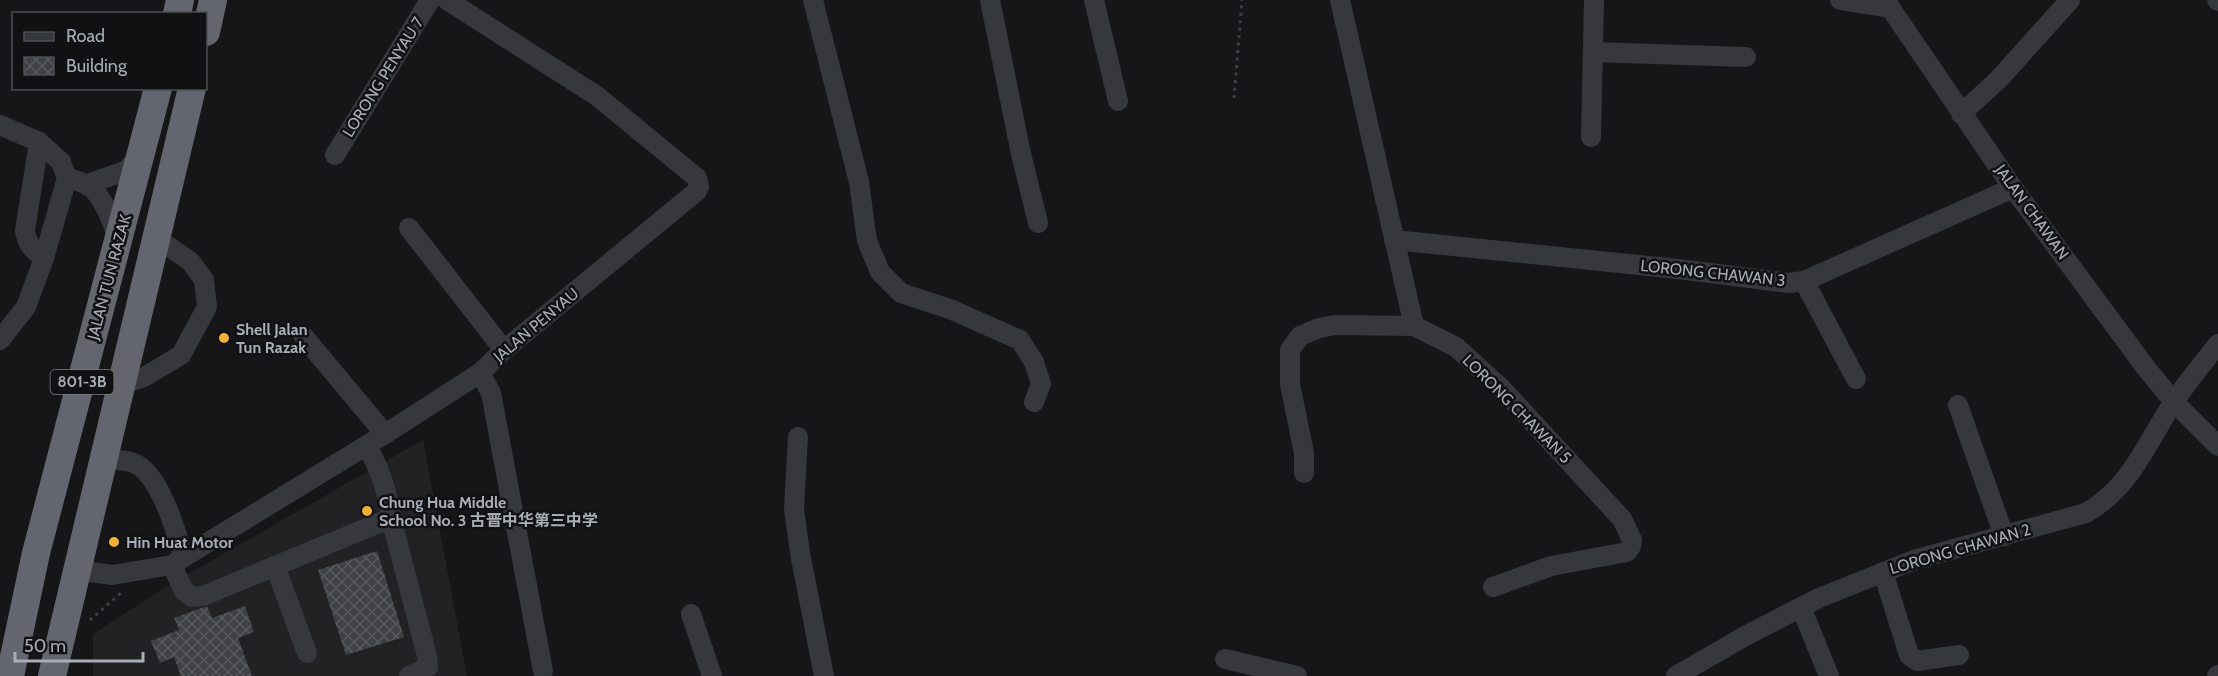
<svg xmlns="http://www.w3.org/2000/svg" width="2218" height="676" font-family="Cabin,'Noto Sans SC',sans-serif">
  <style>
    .built { fill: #222225 }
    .building { fill: url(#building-cross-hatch) }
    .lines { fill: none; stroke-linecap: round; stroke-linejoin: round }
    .path { stroke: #3d3f44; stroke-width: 3; stroke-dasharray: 3 4.5; stroke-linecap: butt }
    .minor { stroke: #37383d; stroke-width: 20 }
    .highway { stroke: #63666e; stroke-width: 28 }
    .poi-dot { fill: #f2b134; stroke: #111113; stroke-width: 2 }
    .labels { text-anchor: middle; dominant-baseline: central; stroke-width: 5; stroke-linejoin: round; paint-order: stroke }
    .shield { fill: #111113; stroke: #7b7e86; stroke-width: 1.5 }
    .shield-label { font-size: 15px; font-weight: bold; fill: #a8adb8 }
    .street-label { font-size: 16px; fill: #a8adb8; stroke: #111113 }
    .poi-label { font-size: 16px; font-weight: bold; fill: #a8adb8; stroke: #111113; text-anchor: start }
  </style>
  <defs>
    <pattern id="building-cross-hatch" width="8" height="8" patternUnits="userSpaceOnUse" patternTransform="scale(1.5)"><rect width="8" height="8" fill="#404145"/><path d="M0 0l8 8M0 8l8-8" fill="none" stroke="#595a5e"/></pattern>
  </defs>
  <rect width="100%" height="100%" fill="#161618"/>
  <!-- built -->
  <polygon class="built" points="423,440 467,676 93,676 93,634 172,583"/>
  <!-- building -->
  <g class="building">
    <polygon points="377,551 404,637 346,655 318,570"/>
    <polygon points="207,606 212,618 245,606 254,632 238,638 252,676 181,676 174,657 160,663 151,641 179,630 174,618"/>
  </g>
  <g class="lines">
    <!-- path -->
    <g class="path">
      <polyline points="1234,98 1242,0"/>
      <polyline points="90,620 121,593"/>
    </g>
    <!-- minor -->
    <g class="minor">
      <polyline points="813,0 859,182 867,241 880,272 901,293 950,309 1020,340 1034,362 1041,384 1034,402"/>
      <polyline points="990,0 1021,154 1038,223"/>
      <polyline points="1094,0 1118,101"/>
      <polyline points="1340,0 1414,326"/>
      <polyline points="1840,0 1890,8"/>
      <polyline points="1885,0 2013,188 2146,368 2174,402 2218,446"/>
      <polyline points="2217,0 2218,1"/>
      <polyline points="1593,52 1746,57"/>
      <polyline points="1961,114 1999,79 2070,0"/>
      <polyline points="0,125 39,142 61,162 67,178 44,258 26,307 0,340"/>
      <polyline points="1591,137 1594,0"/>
      <path d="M 39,142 L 25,230 C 27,244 32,250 44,258"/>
      <polyline points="335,155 430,0"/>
      <path d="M 67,178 C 73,180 80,181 85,184 C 102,191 114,225 118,241"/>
      <polyline points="88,184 125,171 140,157"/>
      <polyline points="409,228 504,350"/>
      <polyline points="1394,240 1678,269 1789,283 1804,281 2013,188"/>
      <polyline points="1804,281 1856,379"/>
      <polyline points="304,337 385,434"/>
      <polyline points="480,373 491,393 543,671"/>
      <polyline points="120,385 144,377 181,355 207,307 204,280 190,261 156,238"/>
      <polyline points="1958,405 2004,536"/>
      <polyline points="798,437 794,509 800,553 824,676"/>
      <path d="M 104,459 C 114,460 126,459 136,464 C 161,477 176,532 184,557"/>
      <polyline points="1304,473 1304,453 1290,384 1290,350 1300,336 1319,328 1335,325 1414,326 1456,347 1503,390 1622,519 1632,540 1631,546 1627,552 1551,566 1493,587"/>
      <polyline points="391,518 427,656 428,667 409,676"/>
      <path d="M 172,565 L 184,591 L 192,597 L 203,596 L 391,518 C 388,491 380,469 367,446"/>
      <polyline points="275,566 307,653"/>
      <polyline points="78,570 112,575 172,565 184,557 385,434 480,373 504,350 697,191 699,187 697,178 597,96 447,0"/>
      <polyline points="1883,572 1909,655 1917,661 1959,655"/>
      <polyline points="1801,607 1829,676"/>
      <polyline points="691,614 712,676"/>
      <polyline points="1225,659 1297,676"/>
      <path d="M 1676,676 L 1747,635 L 1819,598 L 1914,560 L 2086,513 C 2131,487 2146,444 2173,403 C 2187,382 2203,363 2218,344"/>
      <polyline points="2217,676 2218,675"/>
    </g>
    <!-- highway -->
    <g class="highway">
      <polyline points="177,14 180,0"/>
      <polyline points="206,32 213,0"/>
      <polyline points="10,676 36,553 158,88"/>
      <polyline points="52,676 192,88"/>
    </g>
  </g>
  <!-- markers -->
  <g class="poi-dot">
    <circle cx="224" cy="338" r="6"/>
    <circle cx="367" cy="511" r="6"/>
    <circle cx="114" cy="542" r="6"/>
  </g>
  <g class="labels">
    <!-- shield labels -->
    <rect class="shield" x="50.5" y="370" width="63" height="24" rx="4.5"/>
    <g class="shield-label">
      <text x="82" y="382">801-3B</text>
    </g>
    <!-- street labels -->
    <g class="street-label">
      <text transform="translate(383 77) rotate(-58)">LORONG PENYAU 7</text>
      <text transform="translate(2032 212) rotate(54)">JALAN CHAWAN</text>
      <text transform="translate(1713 273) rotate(6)">LORONG CHAWAN 3</text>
      <text transform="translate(109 277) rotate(-75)">JALAN TUN RAZAK</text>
      <text transform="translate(536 325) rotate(-40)">JALAN PENYAU</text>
      <text transform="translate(1517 409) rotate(45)">LORONG CHAWAN 5</text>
      <text transform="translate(1960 549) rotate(-16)">LORONG CHAWAN 2</text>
    </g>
    <!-- poi labels -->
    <g class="poi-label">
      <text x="236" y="329">Shell Jalan<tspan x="236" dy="18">Tun Razak</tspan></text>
      <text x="379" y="502">Chung Hua Middle<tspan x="379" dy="18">School No. 3 古晋中华第三中学</tspan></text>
      <text x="126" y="542">Hin Huat Motor</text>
    </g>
  </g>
  <!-- legend -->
  <rect x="12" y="12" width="195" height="78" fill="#111113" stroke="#4d4f55" stroke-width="1.5"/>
  <rect x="24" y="32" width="30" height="9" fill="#37383d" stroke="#4d4f55" stroke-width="1.5"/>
  <text x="66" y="42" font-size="18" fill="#a8adb8">Road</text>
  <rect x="24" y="57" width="30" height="18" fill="url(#building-cross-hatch)" stroke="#4d4f55" stroke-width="1.5"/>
  <text x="66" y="72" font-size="18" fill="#a8adb8">Building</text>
  <!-- scale -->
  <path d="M15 652v9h128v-9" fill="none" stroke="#a8adb8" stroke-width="3"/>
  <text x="24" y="652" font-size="18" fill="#a8adb8" stroke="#111113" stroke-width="4.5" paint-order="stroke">50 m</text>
</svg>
